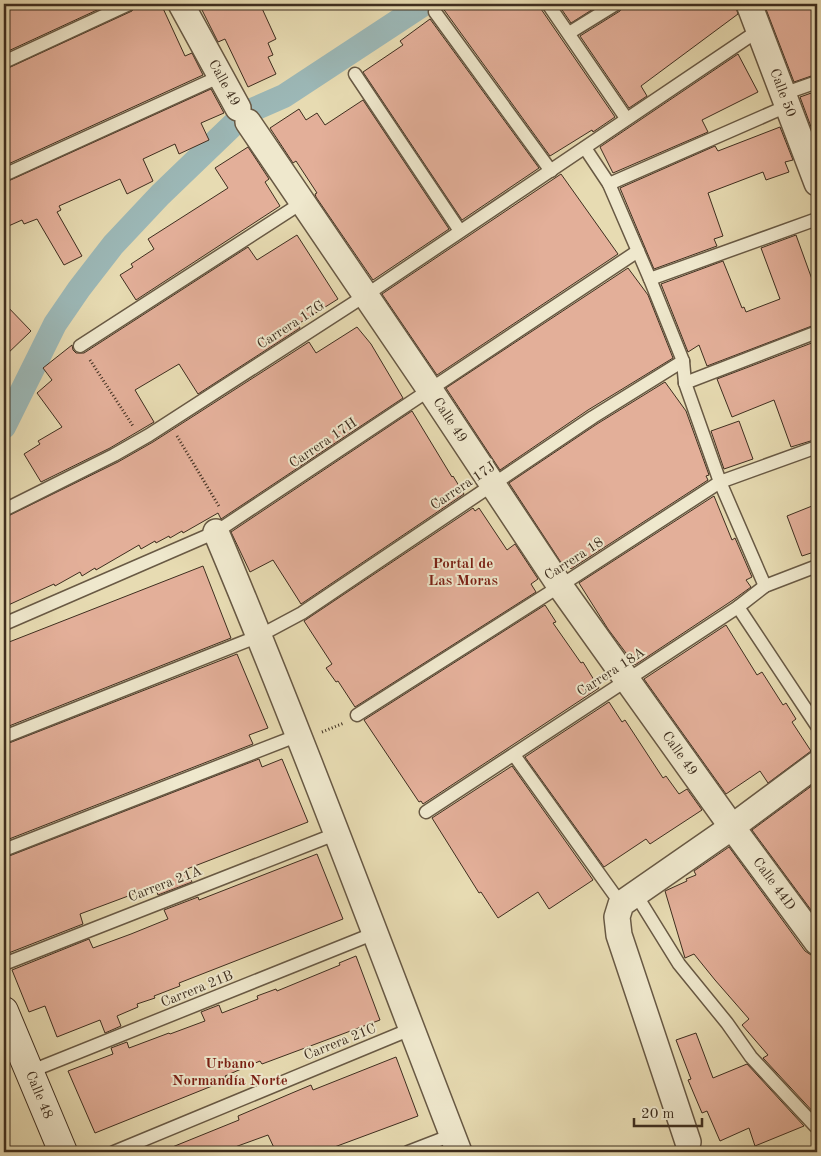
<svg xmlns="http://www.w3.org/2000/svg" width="821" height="1156" font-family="'Old Standard TT',serif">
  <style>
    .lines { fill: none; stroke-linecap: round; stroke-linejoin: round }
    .canal { stroke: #9cb8b7; stroke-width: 24 }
    .building { fill: #e3af99; stroke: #3e2e1f }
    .lane-casing { stroke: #685944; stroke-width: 15 }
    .street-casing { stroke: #685944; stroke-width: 28 }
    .secondary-casing { stroke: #3e2e1f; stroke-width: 30 }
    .path { stroke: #3e2e1f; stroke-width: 3; stroke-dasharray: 1 2.5; stroke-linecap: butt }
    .lane { stroke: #efe8cd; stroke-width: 12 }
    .street { stroke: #efe8cd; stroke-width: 25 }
    .secondary { stroke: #efe8cd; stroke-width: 28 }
    .labels { text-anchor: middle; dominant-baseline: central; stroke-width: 4; stroke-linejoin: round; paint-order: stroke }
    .street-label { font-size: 14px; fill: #3e2e1f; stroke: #efe8cd }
    .neighbourhood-label { font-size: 15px; font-weight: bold; fill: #7a1f14; stroke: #efe8cd }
  </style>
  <rect width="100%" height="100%" fill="#e7dbb2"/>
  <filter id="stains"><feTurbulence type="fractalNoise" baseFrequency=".004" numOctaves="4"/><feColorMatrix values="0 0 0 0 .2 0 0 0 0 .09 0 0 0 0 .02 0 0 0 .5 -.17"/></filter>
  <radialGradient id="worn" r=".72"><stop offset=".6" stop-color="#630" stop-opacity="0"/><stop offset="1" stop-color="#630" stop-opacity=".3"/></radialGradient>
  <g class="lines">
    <!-- canal -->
    <polyline class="canal" points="4,427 55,324 79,289 113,245 160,195 238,120 252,110 284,96 424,4"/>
  </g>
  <!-- building -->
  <g class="building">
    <polygon points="4,4 110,4 4,53"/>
    <polygon points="137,4 161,4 185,56 192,53 203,75 4,166 4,70 132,11"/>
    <polygon points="199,4 260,4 276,39 268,43 273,55 268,57 276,74 248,87 225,39 218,42"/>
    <polygon points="436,4 540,4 541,9 615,117 593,132 592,130 550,156 442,7"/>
    <polygon points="558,4 601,4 571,23"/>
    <polygon points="624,4 735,4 738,14 641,86 647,96 629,108 580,36 620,11"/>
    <polygon points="764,4 817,4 817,74 794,82"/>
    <polygon points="430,19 539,168 462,220 363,72 403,45 400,41"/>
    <polygon points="738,54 758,92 702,120 708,132 613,173 600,147"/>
    <polygon points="211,89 224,113 201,123 209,140 179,154 175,144 143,159 153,181 127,194 120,179 59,206 61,210 57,212 82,256 64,265 37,219 24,224 22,220 4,228 4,183"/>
    <polygon points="817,91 817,143 800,97"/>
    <polygon points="363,100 449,229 373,280 316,197 315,194 317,193 296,161 293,163 270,128 299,109 306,120 317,113 325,125"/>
    <polygon points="780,127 793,160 785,162 789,172 766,180 763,172 708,193 723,236 714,239 717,246 654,269 620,188 715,146 718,151"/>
    <polygon points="248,147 269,179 265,182 280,206 136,300 120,275 133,267 131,264 154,249 148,239 228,188 215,168"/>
    <polygon points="561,174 618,254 437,375 382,294"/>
    <polygon points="297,235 338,299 298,324 300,328 198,394 179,364 135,390 154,422 110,448 41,482 24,454 40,444 38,441 62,427 37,393 52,380 43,368 72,345 73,350 76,353 84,353 248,247 257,260"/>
    <polygon points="796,235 813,282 817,280 817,324 707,366 699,345 688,352 661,284 723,261 742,308 744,307 746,312 780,299 761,248"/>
    <polygon points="628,268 648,295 673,358 588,410 500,470 446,388"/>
    <polygon points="4,303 31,331 4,357"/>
    <polygon points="357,327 371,344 403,398 221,519 218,513 183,533 182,531 170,538 169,536 156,543 155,541 141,549 139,545 96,570 95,568 82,576 80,572 55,586 54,584 4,607 4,518 118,462 153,442 309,342 316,353"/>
    <polygon points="817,341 817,439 791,447 774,400 732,417 717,379"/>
    <polygon points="665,382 686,411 709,475 706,476 708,480 571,569 567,565 564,567 509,483 597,424"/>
    <polygon points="412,411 452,477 453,476 464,494 301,604 273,560 250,572 231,532"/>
    <polygon points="739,421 753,459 724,469 711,431"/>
    <polygon points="714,496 732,540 735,538 752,577 746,580 751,587 733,600 635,665 608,629 579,583"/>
    <polygon points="817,504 817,551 802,556 787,516"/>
    <polygon points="473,508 475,511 479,508 507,550 515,544 538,579 531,584 536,592 355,707 338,681 336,682 326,668 332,664 304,621"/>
    <polygon points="203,566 231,638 4,728 4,644"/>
    <polygon points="545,605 556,622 553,623 581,663 583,662 599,688 423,804 421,801 419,802 364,720"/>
    <polygon points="726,625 757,675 762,672 783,705 786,703 796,719 792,722 811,751 768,783 760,771 726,794 644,679"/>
    <polygon points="237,654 268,728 249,735 253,744 4,841 4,745"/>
    <polygon points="609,702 622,722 625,720 663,778 666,776 679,794 687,789 702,810 650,844 646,839 604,867 525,757"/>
    <polygon points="259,759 262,767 282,759 308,822 187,869 192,882 158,895 155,886 80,914 83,924 6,954 4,949 4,858"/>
    <polygon points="512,766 593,880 549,909 538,892 498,918 481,892 479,893 432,818"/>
    <polygon points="817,782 817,918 752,830"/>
    <polygon points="729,847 805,951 811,955 817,956 817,1116 763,1058 768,1055 742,1025 749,1019 715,980 694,954 685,958 665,891 687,881 686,879 696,875 694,871"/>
    <polygon points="317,854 343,919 179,983 180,986 154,996 155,998 137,1004 138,1007 117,1016 121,1026 105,1033 100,1020 57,1037 45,1006 29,1012 12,970 89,939 93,948 131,934 168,919 164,910 198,897 199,900"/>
    <polygon points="356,956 380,1020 262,1064 260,1061 225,1076 227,1080 95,1133 68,1071 113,1054 111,1048 127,1042 129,1048 169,1033 170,1034 205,1021 201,1012 219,1005 222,1013 258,999 257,996 276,989 277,991 340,965 339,963"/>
    <polygon points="696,1033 713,1078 747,1064 804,1126 755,1146 749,1128 720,1141 707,1111 702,1113 688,1080 691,1079 676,1040"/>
    <polygon points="396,1057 418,1116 321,1152 276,1152 268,1135 235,1147 237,1152 160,1152 239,1120 238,1116 292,1093 311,1085 313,1090"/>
  </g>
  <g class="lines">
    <!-- lane casing -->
    <g class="lane-casing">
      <g id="lane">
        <polyline points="548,4 626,118"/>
        <polyline points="435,12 551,171"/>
        <polyline points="569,33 616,4"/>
        <polyline points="4,62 129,4"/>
        <polyline points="355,74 460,231"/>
        <polyline points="783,94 817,82"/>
        <polyline points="585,148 609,184 650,279 683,361 685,383 720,482 765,586"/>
        <polyline points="4,175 221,76"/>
        <polyline points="609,184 787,106"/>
        <polyline points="650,279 817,219"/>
        <polyline points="80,346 303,202"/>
        <polyline points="685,383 817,332"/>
        <polyline points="4,510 114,455 149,435 366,295 759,30"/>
        <polyline points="738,607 817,726"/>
        <polyline points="4,624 216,532 638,251"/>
        <polyline points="357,715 560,586 720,482 817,447"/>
        <polyline points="4,737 259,636 302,613 593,417 683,361"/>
        <polyline points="514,755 621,904"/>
        <polyline points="426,812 738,607 765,586 817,566"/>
        <polyline points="4,850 299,735"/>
        <polyline points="635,893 679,964 727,1023 751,1057 817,1128"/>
        <polyline points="4,964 338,833"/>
        <polyline points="29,1072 375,933"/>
        <polyline points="114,1152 411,1029"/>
        <polyline points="408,1152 452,1135"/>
      </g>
    </g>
    <!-- street casing -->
    <g class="street-casing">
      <g id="street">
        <path id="s1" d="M 181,4 L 238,108"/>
        <path id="s2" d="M 749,4 L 817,183"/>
        <path id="s3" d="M 248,122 L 430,390 L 560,586 L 732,827 L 817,942"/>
        <path d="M 216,532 C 302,737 379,945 459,1152"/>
        <polyline points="688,1142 619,935 617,917 621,904 732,827 817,764"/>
      </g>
    </g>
    <!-- secondary casing -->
    <g class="secondary-casing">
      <g id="secondary">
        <path id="s4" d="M 4,1011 L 63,1152"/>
      </g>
    </g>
    <!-- path -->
    <g class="path">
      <polyline points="90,360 133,426"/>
      <polyline points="177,436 220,508"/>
      <polyline points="322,732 344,723"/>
    </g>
    <!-- lane -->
    <use href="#lane" class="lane"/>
    <!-- street -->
    <use href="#street" class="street"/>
    <!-- secondary -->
    <use href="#secondary" class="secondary"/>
  </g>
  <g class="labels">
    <!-- street labels -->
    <g class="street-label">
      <text stroke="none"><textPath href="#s1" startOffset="90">Calle 49</textPath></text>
      <text stroke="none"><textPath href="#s2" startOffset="95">Calle 50</textPath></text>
      <text transform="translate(291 325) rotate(-33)">Carrera 17G</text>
      <text stroke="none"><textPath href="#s3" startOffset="360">Calle 49</textPath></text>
      <text transform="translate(323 443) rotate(-34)">Carrera 17H</text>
      <text transform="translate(463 486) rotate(-34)">Carrera 17J</text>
      <text transform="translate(574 559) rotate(-33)">Carrera 18</text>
      <text transform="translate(611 672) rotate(-33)">Carrera 18A</text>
      <text stroke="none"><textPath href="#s3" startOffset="765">Calle 49</textPath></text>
      <text transform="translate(165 884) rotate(-21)">Carrera 21A</text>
      <text stroke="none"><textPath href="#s3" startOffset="926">Calle 44D</textPath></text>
      <text transform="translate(197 989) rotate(-22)">Carrera 21B</text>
      <text transform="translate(340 1042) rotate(-22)">Carrera 21C</text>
      <text stroke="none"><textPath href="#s4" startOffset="91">Calle 48</textPath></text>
    </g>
    <!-- neighbourhood labels -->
    <g class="neighbourhood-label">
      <text x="463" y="564">Portal de<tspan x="463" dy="17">Las Moras</tspan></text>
      <text x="230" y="1064">Urbano<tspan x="230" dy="17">Normandía Norte</tspan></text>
    </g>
  </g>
  <!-- margin -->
  <rect width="821" height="1156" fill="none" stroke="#e7dbb2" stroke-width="20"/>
  <rect x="5" y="5" width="811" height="1146" fill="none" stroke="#3e2e1f" stroke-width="2.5"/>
  <rect x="10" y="10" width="801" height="1136" fill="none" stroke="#3e2e1f"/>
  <!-- scale -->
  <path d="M634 1118v8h68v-8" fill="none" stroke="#3e2e1f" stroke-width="2.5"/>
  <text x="641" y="1118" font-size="15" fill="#3e2e1f" stroke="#efe8cd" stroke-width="4" paint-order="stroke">20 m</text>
  <rect width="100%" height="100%" filter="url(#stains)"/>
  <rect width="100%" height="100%" fill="url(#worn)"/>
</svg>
